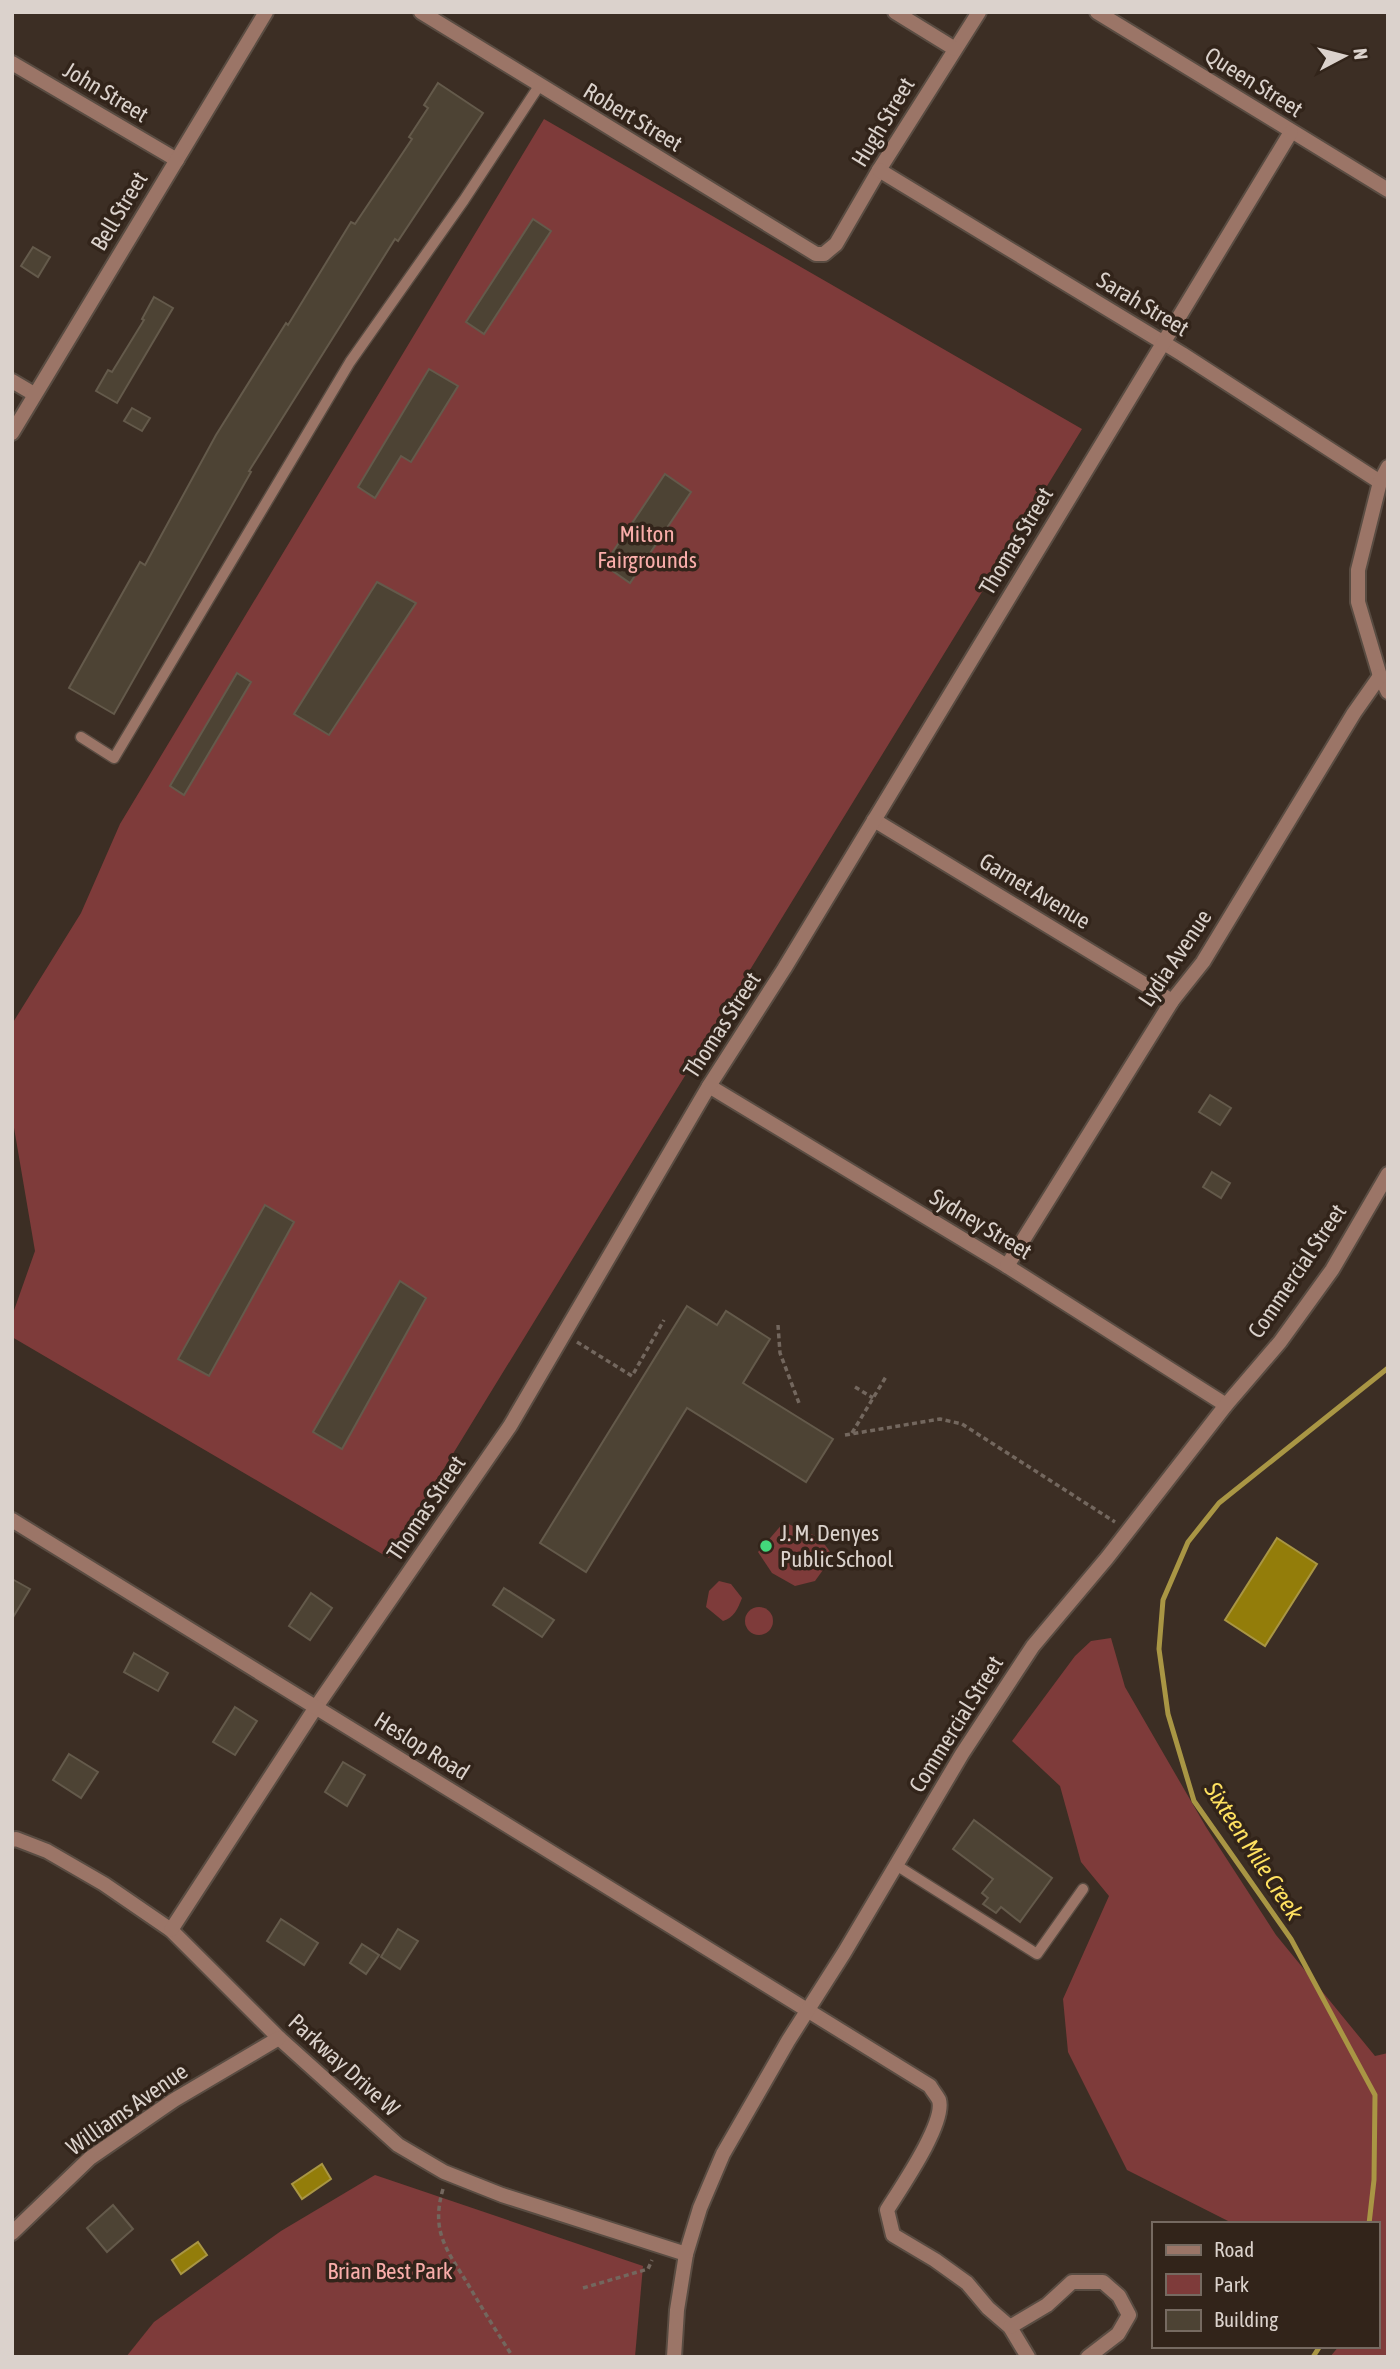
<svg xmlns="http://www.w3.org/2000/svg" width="1400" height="2369" font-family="'Asap Condensed',sans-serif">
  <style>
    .green { fill: #7e3b3a }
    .water { fill: #937d0a; stroke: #a99644; stroke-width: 2 }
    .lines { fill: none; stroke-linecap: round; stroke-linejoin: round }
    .stream { stroke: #a99644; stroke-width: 5 }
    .building { fill: #4d4334; stroke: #645a4b; stroke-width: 2 }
    .service-casing { stroke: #594c42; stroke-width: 13 }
    .minor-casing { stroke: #594c42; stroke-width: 18 }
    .tertiary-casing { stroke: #594c42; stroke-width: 18 }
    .path { stroke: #73675e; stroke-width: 3.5; stroke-dasharray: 5 3.5; stroke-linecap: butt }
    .service { stroke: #9b7567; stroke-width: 10 }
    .minor { stroke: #9b7567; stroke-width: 14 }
    .tertiary { stroke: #9b7567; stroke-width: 14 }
    .poi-dot { fill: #43d77b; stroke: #32241a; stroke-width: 2.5 }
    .labels { text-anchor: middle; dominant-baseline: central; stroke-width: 7; stroke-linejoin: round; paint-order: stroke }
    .street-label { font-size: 23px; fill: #dbd2cc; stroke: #32241a }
    .park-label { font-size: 23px; fill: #f9adaa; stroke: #32241a }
    .poi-label { font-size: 23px; fill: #dbd2cc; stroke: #32241a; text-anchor: start }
    .water-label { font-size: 24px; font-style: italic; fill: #ffe160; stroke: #32241a }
  </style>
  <rect width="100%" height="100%" fill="#3c2e24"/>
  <!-- green -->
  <g class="green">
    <polygon points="544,119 1082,429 389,1558 12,1337 12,1316 35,1251 12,1116 12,1024 81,913 120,824"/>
    <polygon points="784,1522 820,1538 833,1556 815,1581 795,1586 772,1573 758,1552"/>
    <path d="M 719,1581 L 731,1584 L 742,1598 C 738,1608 734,1618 723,1621 L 706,1607 L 709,1591 Z"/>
    <circle cx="759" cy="1621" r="14"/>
    <polygon points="1111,1638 1125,1687 1206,1827 1276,1935 1375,2056 1388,2053 1388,2357 1330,2357 1339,2346 1377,2346 1377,2224 1234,2224 1127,2170 1068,2052 1063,1999 1109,1896 1081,1862 1060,1786 1012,1741 1075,1656 1091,1641"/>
    <polygon points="375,2175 643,2266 635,2357 126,2357 154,2322 281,2231"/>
  </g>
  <!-- water -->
  <g class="water">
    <polygon points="1277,1538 1317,1564 1265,1646 1225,1620"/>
    <polygon points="322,2164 331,2179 302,2199 292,2184"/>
    <polygon points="198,2242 207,2255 181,2274 172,2260"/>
  </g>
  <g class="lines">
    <!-- stream -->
    <g class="stream">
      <polyline points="1369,2224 1374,2180 1375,2095 1291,1939 1194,1801 1168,1714 1159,1649 1163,1600 1188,1542 1219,1503 1388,1368"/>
      <polyline points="1313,2357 1320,2346"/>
    </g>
  </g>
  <!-- building -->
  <g class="building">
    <polygon points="438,83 483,113 398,241 395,239 249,471 251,472 114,714 69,688 140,562 145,565 216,435 286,323 288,325 351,222 355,224 412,139 409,137 428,108 424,105"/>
    <polygon points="533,219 551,231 484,334 466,322"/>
    <polygon points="33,247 50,257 38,277 21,266"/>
    <polygon points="154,297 173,308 117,403 96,391 108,370 112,372 144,320 142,319"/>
    <polygon points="429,369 458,386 411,462 401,456 375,498 358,487"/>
    <polygon points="132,408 150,418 142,431 124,421"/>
    <polygon points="665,474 691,492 630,583 604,565"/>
    <polygon points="377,582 416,603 329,735 294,714"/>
    <polygon points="237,673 251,682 184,795 170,786"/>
    <polygon points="1210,1095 1231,1108 1220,1125 1199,1112"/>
    <polygon points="1212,1172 1230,1183 1221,1198 1203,1187"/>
    <polygon points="265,1205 294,1222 209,1376 178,1359"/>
    <polygon points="400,1281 426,1298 342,1449 313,1432"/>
    <polygon points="687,1306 717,1325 726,1311 770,1339 743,1383 833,1439 806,1482 687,1408 586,1572 540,1543"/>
    <polygon points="12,1579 30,1589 12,1619"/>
    <polygon points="504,1588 554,1620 542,1637 493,1605"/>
    <polygon points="311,1593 332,1608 310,1640 289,1626"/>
    <polygon points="134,1653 168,1673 158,1691 124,1672"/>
    <polygon points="235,1707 257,1721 235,1755 213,1742"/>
    <polygon points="69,1754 98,1772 81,1798 53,1780"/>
    <polygon points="343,1762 365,1775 347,1806 325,1792"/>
    <polygon points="974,1820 1052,1878 1020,1922 1001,1907 996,1913 983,1904 988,1898 982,1893 993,1879 953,1849"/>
    <polygon points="281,1919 318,1943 304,1965 267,1941"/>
    <polygon points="398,1929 418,1941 400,1969 381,1957"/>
    <polygon points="362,1944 379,1955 366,1974 350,1963"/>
    <polygon points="113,2205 133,2229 107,2252 87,2228"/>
  </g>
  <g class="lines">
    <!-- service casing -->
    <g class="service-casing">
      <g id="service">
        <polyline points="81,737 114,758 350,362 464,200 539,86"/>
        <polyline points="896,1865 1037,1954 1083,1889"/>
      </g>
    </g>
    <!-- minor casing -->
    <g class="minor-casing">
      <g id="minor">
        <polyline points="421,12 816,254 824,254 836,244 879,170 979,12"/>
        <polyline points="895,12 955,49"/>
        <polyline points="1097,12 1388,190"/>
        <polyline points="12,63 177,160"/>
        <polyline points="879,170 1182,354 1380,482"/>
        <polyline points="12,381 34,394"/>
        <polyline points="12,433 266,12"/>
        <polyline points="1388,467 1380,482 1358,570 1358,602 1380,676 1388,692"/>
        <polyline points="874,820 1172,1001"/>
        <polyline points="709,1086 1007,1266 1226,1405"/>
        <polyline points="1007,1266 1172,1001 1203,962 1354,713 1380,676"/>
        <polyline points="12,1840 16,1839 47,1851 104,1884 171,1930 279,2038 398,2145 444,2172 502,2195 686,2254"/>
        <polyline points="171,1930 316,1707 510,1426 709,1086 784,969 1291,132"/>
        <path d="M 807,2010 L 930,2086 C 932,2090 937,2096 939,2100 C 946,2123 900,2189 887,2210 L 893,2235 L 935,2260 L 967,2283 L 988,2308 L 1010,2327 L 1028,2357"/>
        <polyline points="12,2233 90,2158 174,2100 279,2038"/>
        <polyline points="1010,2327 1047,2305 1072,2282 1103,2282 1119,2296 1129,2315 1118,2334 1088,2357"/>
      </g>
    </g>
    <!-- tertiary casing -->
    <g class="tertiary-casing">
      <g id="tertiary">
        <polyline points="12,1520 807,2010"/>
        <polyline points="674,2357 677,2310 686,2254 700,2208 723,2154 788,2041 844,1953 962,1754 1033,1646 1107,1558 1226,1405 1280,1342 1332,1270 1388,1174"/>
      </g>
    </g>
    <!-- path -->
    <g class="path">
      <polyline points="778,1325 780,1353 799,1403"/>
      <polyline points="577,1342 632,1376 664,1320"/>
      <polyline points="855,1387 873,1398"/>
      <polyline points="852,1433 887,1375"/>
      <polyline points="845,1435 940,1419 962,1424 1115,1522"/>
      <path d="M 443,2189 C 430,2233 448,2251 469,2286 C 483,2310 498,2334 513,2357"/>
      <polyline points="583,2288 648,2269 652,2260"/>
    </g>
    <!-- service -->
    <use href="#service" class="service"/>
    <!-- minor -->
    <use href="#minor" class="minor"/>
    <!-- tertiary -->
    <use href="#tertiary" class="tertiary"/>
  </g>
  <!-- markers -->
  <circle class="poi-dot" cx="766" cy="1546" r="7"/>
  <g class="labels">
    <!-- street labels -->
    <g class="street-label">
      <text transform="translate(1254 82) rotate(32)">Queen Street</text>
      <text transform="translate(106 92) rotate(31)">John Street</text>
      <text transform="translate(633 117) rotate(31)">Robert Street</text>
      <text transform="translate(883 122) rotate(-59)">Hugh Street</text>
      <text transform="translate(119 211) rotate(-59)">Bell Street</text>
      <text transform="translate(1143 304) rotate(31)">Sarah Street</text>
      <text transform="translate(1016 541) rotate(-59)">Thomas Street</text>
      <text transform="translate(1035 891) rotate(31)">Garnet Avenue</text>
      <text transform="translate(1175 958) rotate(-56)">Lydia Avenue</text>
      <text transform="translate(722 1025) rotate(-57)">Thomas Street</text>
      <text transform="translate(981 1224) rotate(31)">Sydney Street</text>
      <text transform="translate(1297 1271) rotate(-56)">Commercial Street</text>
      <text transform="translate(426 1508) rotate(-56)">Thomas Street</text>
      <text transform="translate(956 1724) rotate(-58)">Commercial Street</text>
      <text transform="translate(422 1746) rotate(32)">Heslop Road</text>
      <text transform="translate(344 2065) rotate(42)">Parkway Drive W</text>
      <text transform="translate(127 2109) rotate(-35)">Williams Avenue</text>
    </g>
    <!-- park labels -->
    <g class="park-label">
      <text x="647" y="534">Milton<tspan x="647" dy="26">Fairgrounds</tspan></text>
      <text x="390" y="2271">Brian Best Park</text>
    </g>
    <!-- poi labels -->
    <g class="poi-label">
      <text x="780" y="1533">J. M. Denyes<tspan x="780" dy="26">Public School</tspan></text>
    </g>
    <!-- water labels -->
    <g class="water-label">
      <text transform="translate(1254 1851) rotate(57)">Sixteen Mile Creek</text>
    </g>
  </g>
  <!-- border -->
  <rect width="1400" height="2369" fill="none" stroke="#dbd2cc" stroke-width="28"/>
  <!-- legend -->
  <rect x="1152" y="2222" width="228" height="126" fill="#32241a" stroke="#766a61" stroke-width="2"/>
  <rect x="1166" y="2245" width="35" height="10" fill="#9b7567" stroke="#766a61" stroke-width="2"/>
  <text x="1214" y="2257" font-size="21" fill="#dbd2cc">Road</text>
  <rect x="1166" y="2274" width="35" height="21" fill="#7e3b3a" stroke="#766a61" stroke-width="2"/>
  <text x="1214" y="2292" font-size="21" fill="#dbd2cc">Park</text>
  <rect x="1166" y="2310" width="35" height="21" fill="#4d4334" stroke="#766a61" stroke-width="2"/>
  <text x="1214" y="2327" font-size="21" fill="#dbd2cc">Building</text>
  <!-- north arrow -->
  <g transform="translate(1344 56) rotate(83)" stroke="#32241a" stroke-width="5" paint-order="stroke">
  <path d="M0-5L12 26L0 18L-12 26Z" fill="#dbd2cc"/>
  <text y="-10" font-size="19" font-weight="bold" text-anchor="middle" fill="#dbd2cc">N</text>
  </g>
</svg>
